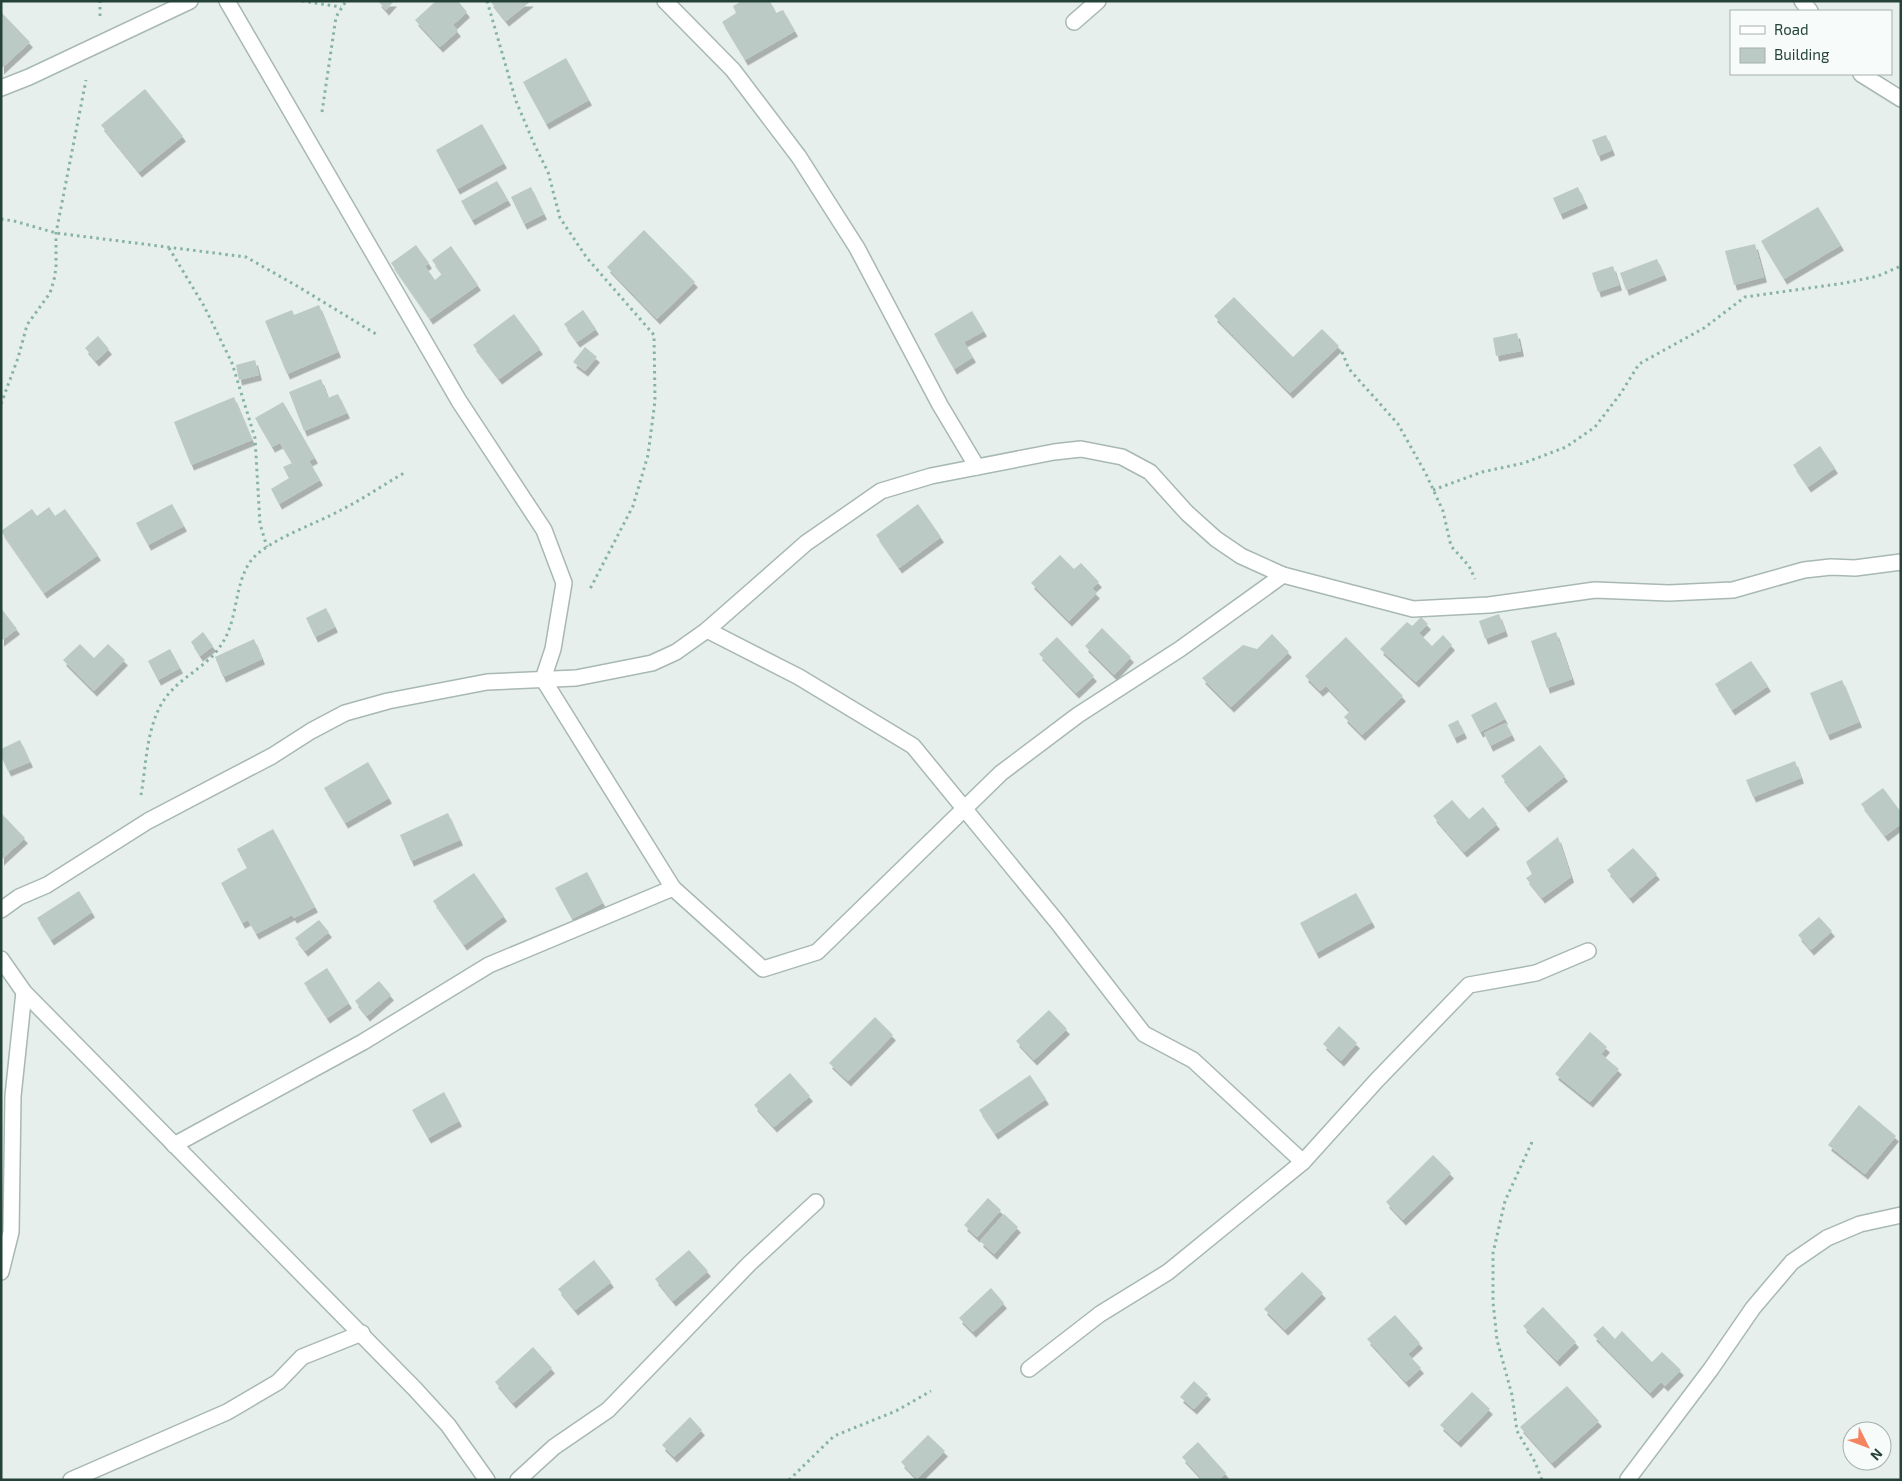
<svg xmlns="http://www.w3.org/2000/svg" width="1902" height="1481" font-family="'Exo 2',sans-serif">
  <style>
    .building { fill: #bbcac4; filter: url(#shadow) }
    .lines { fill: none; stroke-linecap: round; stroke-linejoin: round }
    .street-casing { stroke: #a8b8b2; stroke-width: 18 }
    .path { stroke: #86b3a5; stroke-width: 3; stroke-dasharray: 2.5 4; stroke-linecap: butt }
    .street { stroke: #fff; stroke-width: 15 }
  </style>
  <defs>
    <filter id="shadow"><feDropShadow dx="3" dy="5.5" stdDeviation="0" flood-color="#0004"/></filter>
  </defs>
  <rect width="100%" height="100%" fill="#e6efeb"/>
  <!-- building -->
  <g class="building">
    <polygon points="378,1 394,1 386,10"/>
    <polygon points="436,1 458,1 467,12 453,25 458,31 440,47 415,20"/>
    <polygon points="490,1 531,1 506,21"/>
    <polygon points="742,1 770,1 776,13 783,10 795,31 745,60 722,22 736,13 733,6"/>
    <polygon points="1,12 30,42 1,69"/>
    <polygon points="566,58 589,100 546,124 523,82"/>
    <polygon points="145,89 183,136 139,172 101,125"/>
    <polygon points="482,124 504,163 457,189 436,150"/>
    <polygon points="1606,135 1612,150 1598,156 1592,140"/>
    <polygon points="497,181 508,200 472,220 461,201"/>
    <polygon points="531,187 544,214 524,224 511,197"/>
    <polygon points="1578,187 1585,203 1560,214 1553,198"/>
    <polygon points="1818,207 1841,245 1784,279 1761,241"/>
    <polygon points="644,230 695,282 657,319 607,267"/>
    <polygon points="1755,244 1764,277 1734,285 1725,251"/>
    <polygon points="416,245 429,263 425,266 435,280 442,274 432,260 451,246 478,285 430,319 391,263"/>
    <polygon points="1657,259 1664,275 1626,290 1620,273"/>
    <polygon points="1613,266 1619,285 1598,292 1592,273"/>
    <polygon points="1234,297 1293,357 1322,329 1339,346 1290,393 1214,316"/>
    <polygon points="319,305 338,352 287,374 265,321 292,310 294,315"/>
    <polygon points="583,310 596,329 577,342 564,324"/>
    <polygon points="972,311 984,331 964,342 973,357 954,369 934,334"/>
    <polygon points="514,314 540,349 499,379 473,345"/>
    <polygon points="1517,333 1521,351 1496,356 1493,338"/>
    <polygon points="98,336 109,349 96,361 85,348"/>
    <polygon points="585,347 597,357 585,371 573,362"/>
    <polygon points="255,360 259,375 239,380 236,365"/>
    <polygon points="321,379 328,398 338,394 347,413 304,431 289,392"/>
    <polygon points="234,397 252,440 191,465 174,422"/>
    <polygon points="283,402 315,458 309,461 320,480 279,504 271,489 289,478 283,467 292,463 280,443 272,447 255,418"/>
    <polygon points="1820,446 1835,468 1808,487 1793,465"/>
    <polygon points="172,504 184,526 148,545 136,523"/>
    <polygon points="918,504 941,537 899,568 876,535"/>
    <polygon points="49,507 55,516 65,509 98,555 44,593 1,531 32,509 37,516"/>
    <polygon points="1060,555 1074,569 1081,563 1099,582 1092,588 1097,593 1069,621 1031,583"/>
    <polygon points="1,608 17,629 1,641"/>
    <polygon points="326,608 335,627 315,637 306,618"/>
    <polygon points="1499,614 1505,631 1485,639 1479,621"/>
    <polygon points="1421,617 1428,624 1419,633 1432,646 1443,635 1452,645 1416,682 1380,649 1407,622 1412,626"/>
    <polygon points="1102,628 1131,657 1114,675 1085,646"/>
    <polygon points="203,632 213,646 200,656 191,642"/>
    <polygon points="1556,632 1572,679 1547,688 1531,641"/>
    <polygon points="1272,634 1289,652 1231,707 1202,678 1243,645 1257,649"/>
    <polygon points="1057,637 1094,676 1076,693 1039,654"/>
    <polygon points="1346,637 1403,696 1362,735 1344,717 1350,711 1326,686 1320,691 1305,676"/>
    <polygon points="254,639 262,659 223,677 215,657"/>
    <polygon points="80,644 94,658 108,644 125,660 94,691 63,660"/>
    <polygon points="170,649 180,668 158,680 148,661"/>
    <polygon points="1751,661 1768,686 1732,710 1715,684"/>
    <polygon points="1842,680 1859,722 1827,735 1810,693"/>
    <polygon points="1496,702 1505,719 1480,732 1471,715"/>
    <polygon points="1458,720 1464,733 1454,738 1448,725"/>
    <polygon points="1506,723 1512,735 1490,746 1484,733"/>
    <polygon points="20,740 30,762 8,771 1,756 1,749"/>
    <polygon points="1540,745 1565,776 1526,807 1501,776"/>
    <polygon points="1795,761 1801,778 1753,797 1746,780"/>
    <polygon points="368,762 389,798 345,823 324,788"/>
    <polygon points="1883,788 1901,812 1901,824 1885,836 1861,804"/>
    <polygon points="1452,800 1469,819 1483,807 1497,824 1464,852 1433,816"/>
    <polygon points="1,813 25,838 1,860"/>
    <polygon points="448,813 460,840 411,861 400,835"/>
    <polygon points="273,829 315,907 294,918 292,915 256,934 248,920 242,923 221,883 247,868 237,849"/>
    <polygon points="1558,837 1571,877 1542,898 1526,878 1532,874 1526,862"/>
    <polygon points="1633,848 1657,874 1630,898 1607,870"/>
    <polygon points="587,872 603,903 572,919 555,888"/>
    <polygon points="474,873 504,916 464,945 433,901"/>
    <polygon points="79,891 92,912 51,940 37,918"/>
    <polygon points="1356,893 1372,922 1316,953 1300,923"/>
    <polygon points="1819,917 1832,931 1811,950 1798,935"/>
    <polygon points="319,920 329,932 305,951 295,938"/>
    <polygon points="327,968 349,1003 327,1018 304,983"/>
    <polygon points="379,981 391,995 367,1016 355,1001"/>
    <polygon points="1049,1010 1067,1029 1034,1060 1016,1041"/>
    <polygon points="875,1017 893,1035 848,1081 829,1063"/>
    <polygon points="1339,1026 1357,1043 1341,1061 1323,1044"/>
    <polygon points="1590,1032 1607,1047 1601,1054 1619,1069 1590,1102 1555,1074"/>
    <polygon points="790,1073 810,1096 774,1127 754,1105"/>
    <polygon points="1030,1075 1046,1099 995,1134 979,1110"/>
    <polygon points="444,1092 459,1121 428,1138 412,1110"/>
    <polygon points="1859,1105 1896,1136 1865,1174 1828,1145"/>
    <polygon points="1433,1155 1451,1173 1403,1220 1386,1202"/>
    <polygon points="988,1198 1001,1210 977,1237 964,1225"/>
    <polygon points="1004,1214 1018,1227 994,1254 980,1241"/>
    <polygon points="689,1250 708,1271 673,1301 655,1279"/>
    <polygon points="594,1260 611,1282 575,1310 558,1289"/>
    <polygon points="1302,1272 1323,1293 1285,1330 1264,1309"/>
    <polygon points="991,1288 1004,1303 973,1332 959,1318"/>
    <polygon points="1543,1307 1576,1342 1557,1361 1523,1326"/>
    <polygon points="1395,1315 1420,1343 1408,1354 1421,1368 1406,1382 1367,1339"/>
    <polygon points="1603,1326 1615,1339 1622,1331 1652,1362 1662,1352 1681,1370 1665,1386 1661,1382 1650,1393 1593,1335"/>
    <polygon points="533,1347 552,1368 513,1403 495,1382"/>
    <polygon points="1194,1381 1208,1394 1194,1409 1180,1397"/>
    <polygon points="1567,1386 1599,1421 1552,1463 1520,1427"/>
    <polygon points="1472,1392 1490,1409 1458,1442 1440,1425"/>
    <polygon points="690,1417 702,1430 674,1457 662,1445"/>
    <polygon points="928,1435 945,1451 917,1479 901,1462"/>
    <polygon points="1198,1442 1226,1473 1219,1480 1203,1480 1182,1457"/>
  </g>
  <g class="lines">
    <!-- street casing -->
    <g class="street-casing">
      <g id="street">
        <polyline points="227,1 459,401 544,530 564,583 553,649 543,679 673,888 763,969 817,952 1001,773 1078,715 1180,649 1283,575"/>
        <polyline points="665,1 733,70 799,157 857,248 940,405 977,467"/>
        <polyline points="1802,1 1810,11"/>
        <polyline points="1074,22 1098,1"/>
        <polyline points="1861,74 1901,99"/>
        <polyline points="1,88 29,77 190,1"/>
        <polyline points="707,630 799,677 913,746 1058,923 1144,1034 1193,1060 1303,1162"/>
        <polyline points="1,910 19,897 47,885 148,821 272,756 311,731 345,713 388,701 487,682 576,678 652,663 676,652 707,630 806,543 881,491 931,476 1054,452 1081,449 1122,457 1150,472 1187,513 1216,539 1241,556 1283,575 1413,609 1489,605 1595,590 1669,593 1733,590 1804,570 1831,567 1855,568 1901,562"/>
        <polyline points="1,959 24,992 415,1389 448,1425 487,1480"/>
        <polyline points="174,1145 363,1042 489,965 673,888"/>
        <polyline points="1,1272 11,1232 13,1096 24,992"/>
        <polyline points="1029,1369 1100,1314 1168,1272 1303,1162 1377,1080 1469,985 1536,973 1588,951"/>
        <polyline points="1628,1479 1711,1369 1753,1308 1792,1262 1827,1238 1860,1224 1901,1215"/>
        <polyline points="71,1480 227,1412 278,1382 302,1357 362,1333"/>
        <polyline points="518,1480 554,1447 608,1410 749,1264 816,1202"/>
      </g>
    </g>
    <!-- path -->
    <g class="path">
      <polyline points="302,1 341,7"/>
      <polyline points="487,1 516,101 535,146 548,172 560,218 587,258 654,335 655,401 648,455 633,506 590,589"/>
      <polyline points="100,16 100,1"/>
      <polyline points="322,112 336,17 346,1"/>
      <polyline points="1,219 14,221 56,233 246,257 297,286 376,334"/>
      <polyline points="169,248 204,306 232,363 255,438 260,524 267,547"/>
      <polyline points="1342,352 1349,369 1398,424 1426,474 1443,511 1451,546 1469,566 1475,579"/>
      <polyline points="1,404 18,358 27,325 50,293 54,280 56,268 56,233 86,80"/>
      <polyline points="1433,490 1482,472 1524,463 1566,447 1595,427 1621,393 1639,364 1704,328 1745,297 1845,283 1878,276 1901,266"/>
      <path d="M 141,795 C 147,761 146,718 171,691 C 186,675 207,665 219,648 C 239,622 233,587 250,562 C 264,541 318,523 341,510 C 363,499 383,485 404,473"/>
      <polyline points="1532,1142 1505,1201 1493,1253 1493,1302 1497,1340 1512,1395 1517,1431 1535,1462 1542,1480"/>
      <polyline points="789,1480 834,1436 896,1411 931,1391"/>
    </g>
    <!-- street -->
    <use href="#street" class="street"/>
  </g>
  <!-- border -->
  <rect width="1902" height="1481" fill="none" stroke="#24423a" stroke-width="5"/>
  <!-- legend -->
  <rect x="1730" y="10" width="162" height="65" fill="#f7fbf9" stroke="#a3b1ad"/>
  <rect x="1740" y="26" width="25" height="8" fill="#ffffff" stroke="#a3b1ad"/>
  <text x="1774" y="35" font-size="15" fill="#24423a">Road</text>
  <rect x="1740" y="48" width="25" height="15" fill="#bbcac4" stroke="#a3b1ad"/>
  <text x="1774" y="60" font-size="15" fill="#24423a">Building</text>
  <!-- north arrow -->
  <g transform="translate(1867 1446) rotate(132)"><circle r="24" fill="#f7fbf9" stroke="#a3b1ad"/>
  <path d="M0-4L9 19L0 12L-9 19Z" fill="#f4845f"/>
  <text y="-8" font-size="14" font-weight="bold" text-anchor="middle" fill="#24423a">N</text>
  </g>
</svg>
